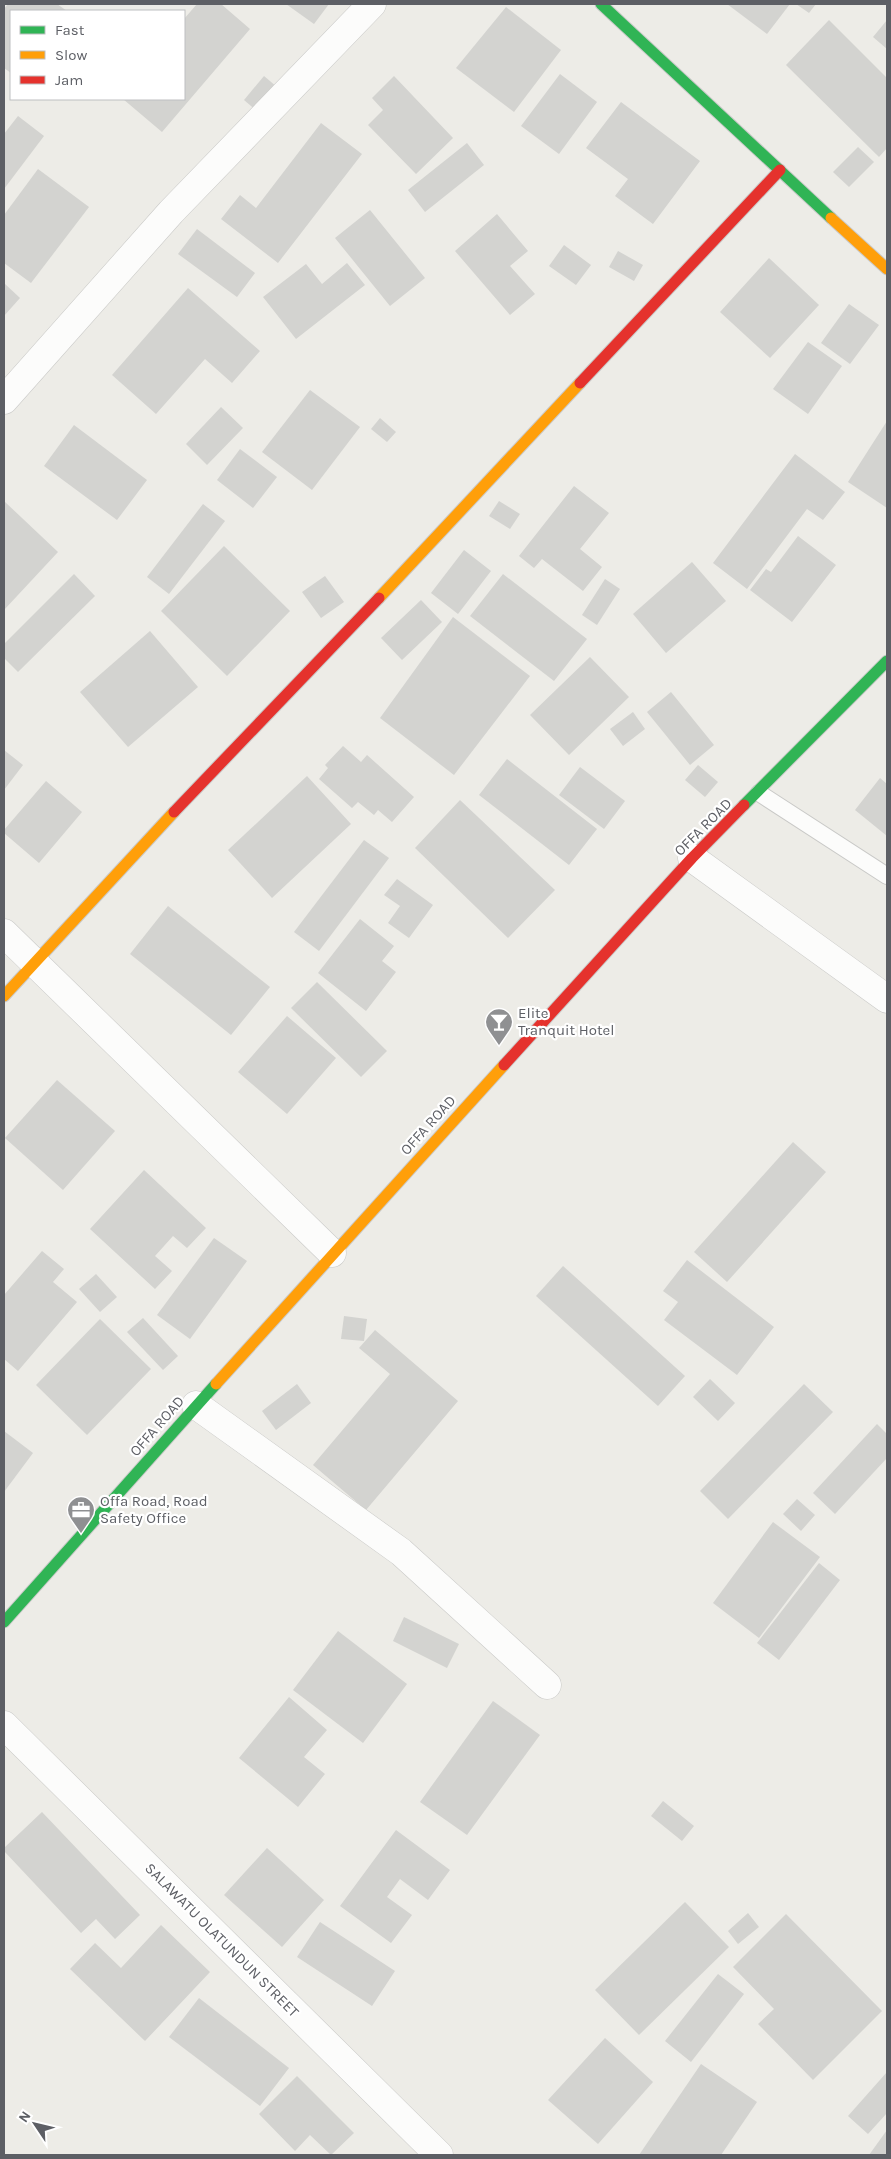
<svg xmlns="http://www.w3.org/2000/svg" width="891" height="2159" font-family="Karla,sans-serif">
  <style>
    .building { fill: #d3d3d0 }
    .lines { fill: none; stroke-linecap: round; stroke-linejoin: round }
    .lane-casing { stroke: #c9c9c7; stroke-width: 18 }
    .street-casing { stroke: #c9c9c7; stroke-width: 29 }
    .fast-casing { stroke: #cacac9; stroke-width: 13 }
    .slow-casing { stroke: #cacac9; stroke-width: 13 }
    .jam-casing { stroke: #cacac9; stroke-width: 13 }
    .lane { stroke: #fcfcfb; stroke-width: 16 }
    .street { stroke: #fcfcfb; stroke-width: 28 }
    .fast { stroke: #30b455; stroke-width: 11 }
    .slow { stroke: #ff9f0a; stroke-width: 11 }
    .jam { stroke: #e5322d; stroke-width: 11 }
    .labels { text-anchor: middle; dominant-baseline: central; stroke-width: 4.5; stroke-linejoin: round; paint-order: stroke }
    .street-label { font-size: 15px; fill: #5d5f65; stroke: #fff }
    .poi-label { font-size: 15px; fill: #5d5f65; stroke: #fff; text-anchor: start }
  </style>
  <rect width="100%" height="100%" fill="#edece7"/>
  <!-- building -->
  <g class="building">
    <polygon points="8,4 57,4 67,11 11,11 11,73 4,68 4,9"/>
    <polygon points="197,4 221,4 250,29 162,132 123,99 184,99 184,19"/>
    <polygon points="286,4 329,4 314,24"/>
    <polygon points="727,4 790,4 767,34"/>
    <polygon points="796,4 816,4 809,13"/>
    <polygon points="506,7 561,50 514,112 456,68"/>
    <polygon points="829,20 887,78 887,148 879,157 786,65"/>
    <polygon points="887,20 887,49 873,37"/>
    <polygon points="560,74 597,102 559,154 521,126"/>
    <polygon points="264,76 277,87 257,111 244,100"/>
    <polygon points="394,76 453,138 416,174 368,125 383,110 372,98"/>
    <polygon points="621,102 700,161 653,224 615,196 628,179 586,148"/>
    <polygon points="18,116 44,136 4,189 4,134"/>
    <polygon points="321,123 362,154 278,263 221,219 240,195 256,208"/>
    <polygon points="467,143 484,165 425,212 408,190"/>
    <polygon points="858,147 874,162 849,187 833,172"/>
    <polygon points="38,169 89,207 31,283 4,263 4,215"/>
    <polygon points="370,210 425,278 390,306 335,238"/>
    <polygon points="497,214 528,251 510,266 535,294 510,315 455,251"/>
    <polygon points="197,229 255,273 237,297 178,254"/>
    <polygon points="564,245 591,265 576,285 549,266"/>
    <polygon points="618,251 643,265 634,281 609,267"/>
    <polygon points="769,258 819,305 770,358 720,312"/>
    <polygon points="347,263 365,285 296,339 263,297 306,264 322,284"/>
    <polygon points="4,283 20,298 4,316"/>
    <polygon points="188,288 260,351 232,383 205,359 156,414 112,375"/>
    <polygon points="849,304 879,325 850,364 821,343"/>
    <polygon points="808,342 842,366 808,414 773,389"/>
    <polygon points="310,390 360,427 312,490 262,452"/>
    <polygon points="221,407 243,428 207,465 186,444"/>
    <polygon points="380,418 396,432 387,442 371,429"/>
    <polygon points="887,421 887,508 848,482"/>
    <polygon points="74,425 147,480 117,520 44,466"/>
    <polygon points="240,449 277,477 253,508 217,480"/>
    <polygon points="795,454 845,492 823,520 807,509 747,589 713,563"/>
    <polygon points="574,486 609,513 580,549 602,567 583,591 542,559 534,568 519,556"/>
    <polygon points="4,501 58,552 4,610"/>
    <polygon points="499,501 520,514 510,529 489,516"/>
    <polygon points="203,504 225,521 169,594 147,577"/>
    <polygon points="798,536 836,565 792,622 750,590 766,569 771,572"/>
    <polygon points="224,546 290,611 227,676 161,611"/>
    <polygon points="464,550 491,571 458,614 431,593"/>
    <polygon points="692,562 726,601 666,653 633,614"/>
    <polygon points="74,574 95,596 18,672 4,658 4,644"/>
    <polygon points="503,574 587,639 554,681 470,616"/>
    <polygon points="325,576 344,602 321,618 302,592"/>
    <polygon points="605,579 620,589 597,625 582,615"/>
    <polygon points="421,600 442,622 402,660 381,638"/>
    <polygon points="453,617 530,676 454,775 380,718"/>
    <polygon points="150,631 198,687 128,747 80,692"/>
    <polygon points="590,657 629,697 569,755 530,715"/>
    <polygon points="671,692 714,745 690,765 647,712"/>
    <polygon points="633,712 645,729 623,746 610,729"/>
    <polygon points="343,746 361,762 367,755 414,797 392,822 378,810 374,815 358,802 352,808 319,779 328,768 325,765"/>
    <polygon points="4,750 23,765 4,790"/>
    <polygon points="507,759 597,829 569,865 479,795"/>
    <polygon points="698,765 718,782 705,797 685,780"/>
    <polygon points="580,767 625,801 604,829 559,795"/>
    <polygon points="307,776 351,824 272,898 228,850"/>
    <polygon points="880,778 887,784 887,836 855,810"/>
    <polygon points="46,781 82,812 39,863 4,833 4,830"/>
    <polygon points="460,800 555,890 508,938 415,848"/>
    <polygon points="364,840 389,858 319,951 294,932"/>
    <polygon points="397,879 433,905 409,938 388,923 400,906 384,895"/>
    <polygon points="168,906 270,987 231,1035 130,954"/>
    <polygon points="360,919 394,946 382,961 396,972 366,1011 318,973"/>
    <polygon points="317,982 387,1051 361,1077 291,1008"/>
    <polygon points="287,1016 336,1058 287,1114 238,1072"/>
    <polygon points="57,1080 115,1131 63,1190 5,1138"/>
    <polygon points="793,1142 826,1172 727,1282 694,1252"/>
    <polygon points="144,1170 206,1228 187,1248 173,1236 155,1256 172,1271 155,1289 90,1229"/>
    <polygon points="214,1238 247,1261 190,1339 157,1315"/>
    <polygon points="42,1251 64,1269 53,1282 77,1302 18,1371 4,1359 4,1295"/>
    <polygon points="687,1260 774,1327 737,1375 664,1320 678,1302 663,1291"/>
    <polygon points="563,1266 685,1376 658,1406 536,1296"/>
    <polygon points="96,1274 117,1297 100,1312 79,1289"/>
    <polygon points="344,1316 367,1319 364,1341 341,1339"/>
    <polygon points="143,1318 178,1356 163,1370 127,1332"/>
    <polygon points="100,1319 151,1369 87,1435 36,1385"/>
    <polygon points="375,1330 458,1401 366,1510 313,1465 390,1374 359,1348"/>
    <polygon points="710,1379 735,1403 718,1421 693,1397"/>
    <polygon points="297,1384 311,1403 276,1430 262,1411"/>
    <polygon points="804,1384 833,1412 728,1519 700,1491"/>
    <polygon points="877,1424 887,1434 887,1458 835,1514 813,1493"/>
    <polygon points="4,1431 33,1453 4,1492"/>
    <polygon points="797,1499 815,1515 801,1531 783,1514"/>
    <polygon points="773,1522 820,1557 759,1638 713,1603"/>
    <polygon points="819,1563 840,1580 779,1660 757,1643"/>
    <polygon points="404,1617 459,1644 447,1668 393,1641"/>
    <polygon points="338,1631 407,1684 363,1743 293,1690"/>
    <polygon points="289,1697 327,1730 304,1757 325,1774 298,1807 239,1758"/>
    <polygon points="493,1701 540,1735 467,1835 420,1802"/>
    <polygon points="663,1801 694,1826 682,1841 651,1816"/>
    <polygon points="42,1812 140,1915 115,1939 96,1919 81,1933 4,1851 4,1848"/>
    <polygon points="396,1830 450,1870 428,1900 400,1879 387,1897 412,1915 391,1943 340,1906"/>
    <polygon points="267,1848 324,1900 282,1947 224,1895"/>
    <polygon points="685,1902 729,1947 639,2035 595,1990"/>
    <polygon points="748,1913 759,1927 738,1944 728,1931"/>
    <polygon points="786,1914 882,2011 813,2080 758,2024 774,2009 733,1967"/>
    <polygon points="320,1922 395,1971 372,2006 297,1957"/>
    <polygon points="161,1925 210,1972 145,2041 70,1969 95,1943 121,1968"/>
    <polygon points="718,1974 744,1994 691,2062 665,2041"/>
    <polygon points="199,1998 289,2068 260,2106 169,2037"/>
    <polygon points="605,2038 653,2082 598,2144 548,2100"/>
    <polygon points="701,2064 757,2102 721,2155 639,2155"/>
    <polygon points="887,2072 887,2113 868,2134 848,2116"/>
    <polygon points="297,2076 354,2133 331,2155 310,2135 295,2151 259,2114"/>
    <polygon points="887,2130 887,2155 869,2155"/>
  </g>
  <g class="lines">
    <!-- lane casing -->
    <g class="lane-casing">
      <polyline id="lane" points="759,793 887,876"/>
    </g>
    <!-- street casing -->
    <g class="street-casing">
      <g id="street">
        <polyline points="4,400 171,212 372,4"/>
        <polyline points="692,858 887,999"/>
        <polyline points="4,933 332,1253"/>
        <polyline points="196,1405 401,1552 547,1685"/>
        <polyline points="4,1725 439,2155"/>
      </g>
    </g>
    <!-- fast casing -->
    <g class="fast-casing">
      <g id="fast">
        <polyline points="601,4 831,218"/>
        <polyline points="744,805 887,661"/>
        <polyline points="4,1622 216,1384"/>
      </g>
    </g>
    <!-- slow casing -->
    <g class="slow-casing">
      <g id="slow">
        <polyline points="831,218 887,269"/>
        <polyline points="379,598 580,383"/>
        <polyline points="4,996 174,812"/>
        <polyline points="216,1384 504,1065"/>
      </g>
    </g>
    <!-- jam casing -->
    <g class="jam-casing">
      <g id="jam">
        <polyline points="580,383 780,170"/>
        <polyline points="174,812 379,598"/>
        <polyline points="504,1065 692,858 744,805"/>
      </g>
    </g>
    <!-- lane -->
    <use href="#lane" class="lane"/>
    <!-- street -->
    <use href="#street" class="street"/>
    <!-- fast -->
    <use href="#fast" class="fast"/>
    <!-- slow -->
    <use href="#slow" class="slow"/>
    <!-- jam -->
    <use href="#jam" class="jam"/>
  </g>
  <!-- icons -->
  <defs>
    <g id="bar-pin" transform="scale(1.4375)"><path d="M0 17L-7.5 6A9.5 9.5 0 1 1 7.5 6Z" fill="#8f9092" stroke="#fff"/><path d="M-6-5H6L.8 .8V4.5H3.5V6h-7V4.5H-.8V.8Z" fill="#fff"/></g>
    <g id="office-pin" transform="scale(1.4375)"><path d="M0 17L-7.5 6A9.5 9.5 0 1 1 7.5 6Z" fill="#8f9092" stroke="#fff"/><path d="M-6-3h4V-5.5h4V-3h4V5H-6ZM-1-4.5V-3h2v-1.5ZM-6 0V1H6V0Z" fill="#fff"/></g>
  </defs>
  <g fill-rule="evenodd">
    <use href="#bar-pin" x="499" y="1022"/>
    <use href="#office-pin" x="81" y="1510"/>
  </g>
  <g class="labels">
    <!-- street labels -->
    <g class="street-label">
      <text transform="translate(703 827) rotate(-45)">OFFA ROAD</text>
      <text transform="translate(428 1125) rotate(-48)">OFFA ROAD</text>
      <text transform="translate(157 1426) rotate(-49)">OFFA ROAD</text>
      <text transform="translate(222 1940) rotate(45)">SALAWATU OLATUNDUN STREET</text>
    </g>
    <!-- poi labels -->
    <g class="poi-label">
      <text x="518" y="1013">Elite<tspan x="518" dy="17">Tranquit Hotel</tspan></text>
      <text x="100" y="1501">Offa Road, Road<tspan x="100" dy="17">Safety Office</tspan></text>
    </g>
  </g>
  <!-- border -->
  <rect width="891" height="2159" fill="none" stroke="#5d5f65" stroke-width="10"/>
  <!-- legend -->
  <rect x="10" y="10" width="175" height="90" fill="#ffffff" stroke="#bebfc1"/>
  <rect x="20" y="26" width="25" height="8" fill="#30b455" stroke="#bebfc1"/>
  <text x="55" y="35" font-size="15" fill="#5d5f65">Fast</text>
  <rect x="20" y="51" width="25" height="8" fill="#ff9f0a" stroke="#bebfc1"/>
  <text x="55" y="60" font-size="15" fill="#5d5f65">Slow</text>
  <rect x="20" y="76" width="25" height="8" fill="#e5322d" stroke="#bebfc1"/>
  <text x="55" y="85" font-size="15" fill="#5d5f65">Jam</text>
  <!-- north arrow -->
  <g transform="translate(35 2124) rotate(305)" stroke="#ffffff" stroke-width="4" paint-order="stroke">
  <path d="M0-4L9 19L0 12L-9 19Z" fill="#5d5f65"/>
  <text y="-8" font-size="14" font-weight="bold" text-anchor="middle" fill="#5d5f65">N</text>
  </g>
</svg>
